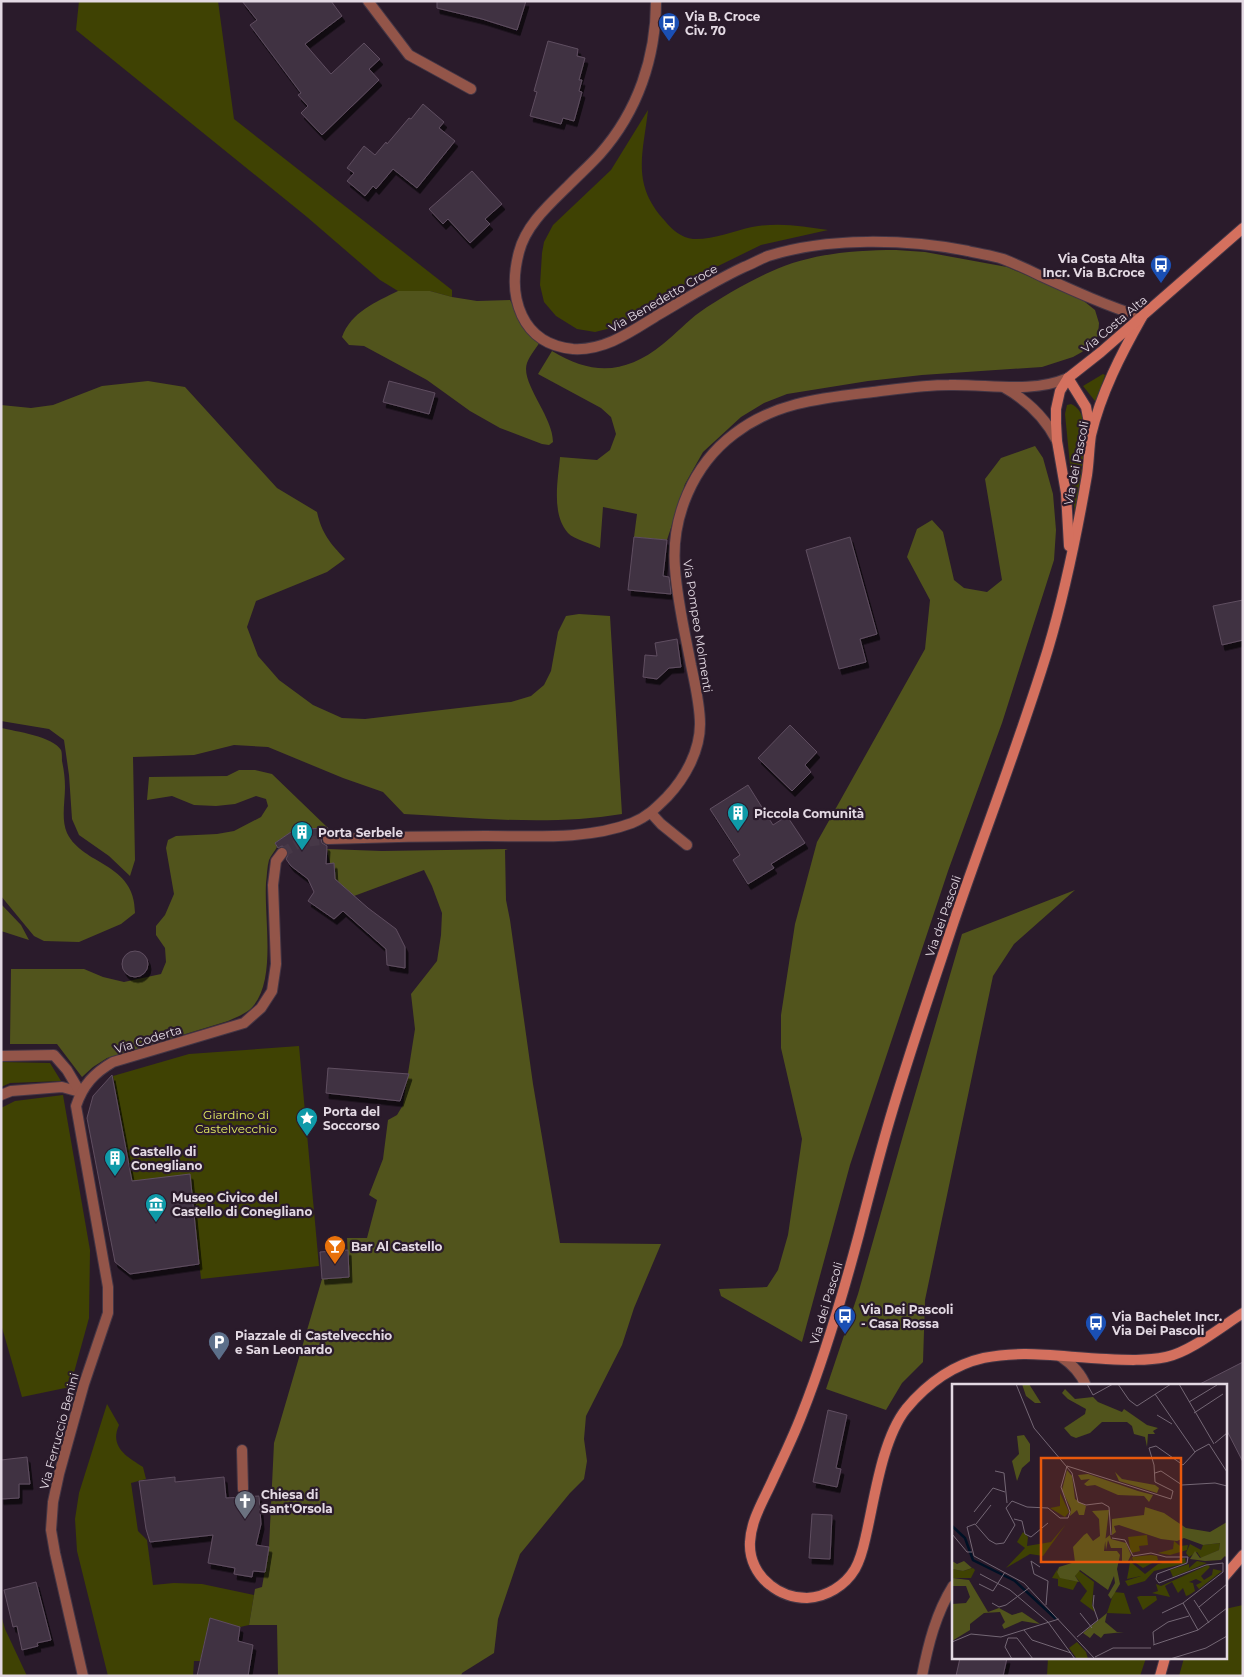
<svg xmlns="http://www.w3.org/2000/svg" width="1244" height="1677" font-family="Montserrat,sans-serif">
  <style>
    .green { fill: #3f4203 }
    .forest { fill: #51541c }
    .building { fill: #413243; stroke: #5f4e60; filter: url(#shadow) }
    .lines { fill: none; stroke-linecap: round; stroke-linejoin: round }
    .street-tunnel { stroke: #463847; stroke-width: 10; stroke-dasharray: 10 5; stroke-linecap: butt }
    .lane-casing { stroke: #443645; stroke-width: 12 }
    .street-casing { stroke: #443645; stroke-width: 12 }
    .secondary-casing { stroke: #443645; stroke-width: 12 }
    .lane { stroke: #935549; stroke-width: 10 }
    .street { stroke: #935549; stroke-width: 10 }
    .secondary { stroke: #d4705e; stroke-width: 10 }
    .labels { text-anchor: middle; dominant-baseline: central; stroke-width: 4.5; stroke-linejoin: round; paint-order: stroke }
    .poi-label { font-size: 12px; font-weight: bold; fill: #e3d9e3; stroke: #2a1b2b; text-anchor: start }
    .street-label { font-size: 12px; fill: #e3d9e3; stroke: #2a1b2b }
    .park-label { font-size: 12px; fill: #e4ec63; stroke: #2a1b2b }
    .inset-river { fill: none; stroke: #001125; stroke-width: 2.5 }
    .inset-road { fill: none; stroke: #746775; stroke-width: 1 }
    .view { fill: #e8590c; fill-opacity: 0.15; stroke: #e8590c; stroke-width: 2.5 }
    .inset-edge { fill: none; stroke: #e3d9e3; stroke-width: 2.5 }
  </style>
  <defs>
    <filter id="shadow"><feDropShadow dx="3" dy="5.5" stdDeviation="0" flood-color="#0009"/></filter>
  </defs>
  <rect width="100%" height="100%" fill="#2a1b2b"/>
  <!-- green -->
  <g class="green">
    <polygon points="79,1 218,1 234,119 452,290 452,297 430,291 398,291 380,280 307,217 76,30"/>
    <path d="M 648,110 C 643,155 631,184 665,221 C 671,229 682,238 693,239 C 712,240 734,231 752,227 C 778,222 803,226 828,230 L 761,245 L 710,270 L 615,327 L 595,332 L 577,329 L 556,316 L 544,302 L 540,285 L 542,253 L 544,242 L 553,225 L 611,170 Z"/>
    <polygon points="1103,374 1105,375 1098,399 1095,401 1083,386"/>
    <path d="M 1071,404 C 1100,416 1079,493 1075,515 L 1065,414 L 1067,405 Z"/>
    <polygon points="299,1046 319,1266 201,1279 190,1175 132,1181 113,1076 189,1054"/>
    <polygon points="1,1062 50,1063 61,1081 10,1083 1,1087"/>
    <polygon points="63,1095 90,1250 89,1318 70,1387 22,1397 1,1324 1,1108 15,1101"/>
    <path d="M 107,1404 L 119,1425 C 109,1447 127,1457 143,1467 L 146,1479 L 131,1483 L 138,1531 L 147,1540 L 153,1585 L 174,1583 L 202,1584 L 254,1595 L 249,1625 L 240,1627 L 210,1618 L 200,1661 L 194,1661 L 193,1676 L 108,1676 L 77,1551 L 75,1519 L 79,1493 Z"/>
    <polygon points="1243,1605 1243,1676 1179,1676 1184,1658 1225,1658 1225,1609"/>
    <polygon points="1,1615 5,1629 27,1676 1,1676"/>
    <polygon points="1048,1658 1146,1658 1140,1676 1047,1676"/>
  </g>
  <!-- forest -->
  <g class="forest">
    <path d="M 896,250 L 925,252 L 1007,267 L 1080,298 L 1095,310 L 1099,323 L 1098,336 L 1082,352 L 1073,357 L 1042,367 L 922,375 L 868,381 L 787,394 L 764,403 L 741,417 L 703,452 L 685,484 L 667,540 L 634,537 L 637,514 L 603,507 L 600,548 C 592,544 573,539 568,533 C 551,514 558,480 560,457 L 597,460 L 610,450 L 616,434 L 611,417 L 601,408 L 538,374 L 552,351 C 593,376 626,374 663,344 C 676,334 687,321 700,312 C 720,298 748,282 770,272 C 808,254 853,250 896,250 Z"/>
    <path d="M 398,291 L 430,291 L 452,297 L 477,301 L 510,300 L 517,313 L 542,339 C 537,347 530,355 527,363 C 520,383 553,416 553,442 L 549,445 L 542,444 L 500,428 L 470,411 L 427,380 L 364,346 L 349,345 L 342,337 C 351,312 376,302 398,291 Z"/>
    <path d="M 148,381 L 185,387 L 277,488 L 317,512 C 322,534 330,543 345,559 L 327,572 L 256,601 L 247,627 L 258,656 L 279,680 L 313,705 L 342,718 L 365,719 L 511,702 L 531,696 L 544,685 L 551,671 L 558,632 L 566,616 L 579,614 L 610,616 L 622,814 C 550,826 476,818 404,814 L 383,792 L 343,778 L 268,747 L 234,745 L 194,755 L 133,757 L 135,860 L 130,876 L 109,856 L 79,835 L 72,819 L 69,775 L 64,740 L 49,729 L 1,721 L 1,405 L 31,408 L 53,405 L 102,386 Z"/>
    <polygon points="1035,446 1043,458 1053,494 1056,530 1054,560 1002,723 948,871 850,1165 802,1342 721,1296 719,1289 767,1287 778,1270 788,1235 802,1139 781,1048 781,1015 795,924 817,842 925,649 930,600 907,557 917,529 932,520 943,532 954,580 964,588 987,592 1002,580 985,479 1001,458"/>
    <path d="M 1,728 C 15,731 54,737 61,750 C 62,752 62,758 62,761 C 64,770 65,779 65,787 C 65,802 61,819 67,833 C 83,866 135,862 135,913 L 121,924 L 79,942 L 44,941 L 34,936 L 1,896 Z"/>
    <path d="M 239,770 L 255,770 L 272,774 L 328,828 C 302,829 297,828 275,843 L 277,847 C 275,851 271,855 269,860 C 267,867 267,876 266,883 C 264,918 276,977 254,1005 C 248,1013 237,1017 228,1021 L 107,1058 L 93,1067 L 82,1077 L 57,1044 L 10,1044 L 11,969 L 84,969 L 103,977 L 124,982 L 161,974 L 166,962 L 165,948 L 156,935 L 156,926 L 165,915 L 174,894 L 166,848 L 168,840 L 176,836 L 217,834 L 234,831 L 261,817 L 268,806 L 266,799 L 256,796 L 235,804 L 216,806 L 194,805 L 172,796 L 147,800 L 149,777 L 227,776 Z"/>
    <polygon points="327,849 382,851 508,849 505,850 506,900 510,920 533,1084 560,1243 661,1244 634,1308 622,1345 586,1416 584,1439 587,1461 584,1479 570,1493 520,1554 498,1619 494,1653 462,1673 461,1676 278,1676 277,1625 249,1625 255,1589 262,1587 269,1547 274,1443 322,1279 349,1277 347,1238 367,1238 377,1200 369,1195 383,1159 388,1120 397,1115 403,1105 415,1029 411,994 437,961 441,935 442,913 432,886 424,870 354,896 335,879 334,864 330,864"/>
    <polygon points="1075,890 1014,944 993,976 925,1300 923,1362 902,1383 886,1410 826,1389 858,1294 904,1132 962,934"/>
    <polygon points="1,904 21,925 29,940 1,931"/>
  </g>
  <!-- building -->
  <g class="building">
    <polygon points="242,1 331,1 342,16 305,44 331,74 364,43 380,59 369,69 379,80 322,135 301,113 308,106 298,95 301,93 250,25 257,20"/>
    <polygon points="437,1 526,1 517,30 482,19 437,8"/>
    <polygon points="548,41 578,49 577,56 585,58 579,80 582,80 579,91 582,92 574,121 563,118 561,124 530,116 537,92 534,91"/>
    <polygon points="423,104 444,122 439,128 455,141 417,188 393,169 376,189 373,186 365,196 347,181 354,173 347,168 364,146 375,155 386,142 387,144 409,118 411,119"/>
    <polygon points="472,171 502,204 485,219 490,224 470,243 448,219 443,224 429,209"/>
    <polygon points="389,381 435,393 429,414 383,402"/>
    <polygon points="634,537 667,540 663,576 669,577 671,594 628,590"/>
    <polygon points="850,537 877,634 860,639 866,662 839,669 806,550"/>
    <polygon points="1243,600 1243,640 1222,645 1213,606"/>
    <polygon points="677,639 681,667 669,668 657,679 643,677 645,655 657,656 655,643"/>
    <polygon points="790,725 817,752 805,765 811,772 792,791 758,758"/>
    <polygon points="748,785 773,825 787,816 805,843 771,864 774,868 748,884 733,860 740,855 710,809"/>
    <polygon points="328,828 328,832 324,833 321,839 322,843 327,846 326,864 334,863 335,879 368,908 396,929 405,947 405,968 387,965 386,949 343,911 334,919 308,901 314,892 308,879 291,866 286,859 289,853 286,848 282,846 278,848 275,843 291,832 304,829"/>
    <circle cx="135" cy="964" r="13"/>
    <polygon points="328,1068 409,1074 400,1101 326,1093"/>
    <polygon points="112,1075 132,1181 190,1174 199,1264 130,1274 115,1262 87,1118 93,1096"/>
    <polygon points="348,1250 349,1277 322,1279 320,1252"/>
    <polygon points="1243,1362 1243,1462 1225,1427 1225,1386 1196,1386"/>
    <polygon points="828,1410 847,1415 836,1468 841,1469 837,1487 813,1482"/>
    <polygon points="27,1457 30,1484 19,1484 19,1498 1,1499 1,1460"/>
    <polygon points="175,1477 175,1482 224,1477 226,1498 259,1496 261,1524 256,1545 269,1547 265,1572 253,1571 252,1577 234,1574 235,1568 208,1563 213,1535 150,1542 146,1529 139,1481"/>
    <polygon points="812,1514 832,1515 830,1559 809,1558"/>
    <polygon points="36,1582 51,1640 37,1643 38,1646 22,1650 17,1626 13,1627 4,1590"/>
    <polygon points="210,1618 240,1627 238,1641 253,1645 248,1676 197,1676"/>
    <polygon points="960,1658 1007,1658 1003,1676 956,1676"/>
  </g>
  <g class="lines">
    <!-- street-tunnel -->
    <polyline class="street-tunnel" points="282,853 299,843 328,839"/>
    <!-- lane casing -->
    <g class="lane-casing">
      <g id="lane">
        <polyline points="651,813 661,824 687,845"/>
        <polyline points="1,1095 11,1091 62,1087 80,1092"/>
      </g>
    </g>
    <!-- street casing -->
    <g class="street-casing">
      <g id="street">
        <polyline points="368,1 409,55 471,89"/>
        <path d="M 656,1 C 656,57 638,111 600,154 C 591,164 581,173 571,183 C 551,203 526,224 519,252 C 507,297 521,344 573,349 C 605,351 632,331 658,315 C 687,298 714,281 744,267 C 752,264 760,259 768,256 C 827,237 907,239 968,251 C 979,254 992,255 1003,259 C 1016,264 1029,270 1041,276 C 1074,291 1107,306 1142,317"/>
        <path d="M 1005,388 C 1028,401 1045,417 1057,441"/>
        <path d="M 328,839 C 381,837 433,836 486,836 C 534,836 587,840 632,823 C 647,817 656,808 667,797 C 685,778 700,751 700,724 C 700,705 695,684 691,665 C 685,633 677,600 675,568 C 671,517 693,465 734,434 C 775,402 823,398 873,392 C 898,389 924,385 949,385 C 989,384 1030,394 1068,378"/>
        <polyline points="1,1056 54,1055 67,1070 80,1092"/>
        <path d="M 1060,1356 C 1072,1364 1081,1373 1086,1386"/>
        <polyline points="242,1450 243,1489"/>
        <path d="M 83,1676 L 55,1553 L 51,1530 L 53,1502 L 59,1474 L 84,1384 L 108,1313 L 108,1287 L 76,1106 C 83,1085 94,1073 113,1062 L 244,1023 L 261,1008 L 272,991 L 276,964 L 273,885 L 276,861 L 282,853"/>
        <path d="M 922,1676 C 928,1645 936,1613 953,1586"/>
      </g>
    </g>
    <!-- secondary casing -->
    <g class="secondary-casing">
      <g id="secondary">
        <path d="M 1142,317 C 1121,354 1101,393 1091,435 C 1089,448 1089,462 1087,475 C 1077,533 1065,592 1048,649 C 1020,741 985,830 954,921 C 931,990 907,1059 887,1129 C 877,1164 868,1199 859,1234 C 843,1294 825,1356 802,1414 C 794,1435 784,1456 774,1477 C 765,1498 751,1519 750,1542 C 749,1559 757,1575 770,1585 C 781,1594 793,1598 807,1598 C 826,1597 845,1586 855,1569 C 862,1557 864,1544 867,1531 C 875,1495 883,1438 906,1409 C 966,1337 1025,1355 1106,1359 C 1126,1360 1146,1361 1166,1357 C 1190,1352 1221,1327 1243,1313"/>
        <polyline points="1068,378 1086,407 1091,433"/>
        <polyline points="1069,546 1066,493 1057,441 1056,423 1056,409 1060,391 1068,378 1101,352 1243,228"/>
        <polyline points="1225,1576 1243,1555"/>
        <polyline points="1160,1676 1165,1658"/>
      </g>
    </g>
    <!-- lane -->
    <use href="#lane" class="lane"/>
    <!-- street -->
    <use href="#street" class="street"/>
    <!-- secondary -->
    <use href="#secondary" class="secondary"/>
  </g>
  <!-- icons -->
  <defs>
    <g id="bus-pin" transform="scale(1.125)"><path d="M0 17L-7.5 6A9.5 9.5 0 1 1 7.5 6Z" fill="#1a4fb4" stroke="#2a1b2b"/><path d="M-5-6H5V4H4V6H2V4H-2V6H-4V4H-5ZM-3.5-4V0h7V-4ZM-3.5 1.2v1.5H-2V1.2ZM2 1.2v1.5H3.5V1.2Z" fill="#fff"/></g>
    <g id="building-pin" transform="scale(1.125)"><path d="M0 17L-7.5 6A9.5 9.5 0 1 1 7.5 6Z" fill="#0f9aa8" stroke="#2a1b2b"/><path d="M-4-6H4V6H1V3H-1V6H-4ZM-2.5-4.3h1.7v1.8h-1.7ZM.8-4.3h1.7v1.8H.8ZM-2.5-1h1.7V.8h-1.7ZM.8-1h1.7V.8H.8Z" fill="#fff"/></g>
    <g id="sight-pin" transform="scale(1.125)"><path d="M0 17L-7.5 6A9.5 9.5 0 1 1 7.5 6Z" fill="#0f9aa8" stroke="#2a1b2b"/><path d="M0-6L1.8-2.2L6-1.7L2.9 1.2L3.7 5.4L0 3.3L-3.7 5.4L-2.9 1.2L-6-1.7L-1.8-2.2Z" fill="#fff"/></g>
    <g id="museum-pin" transform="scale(1.125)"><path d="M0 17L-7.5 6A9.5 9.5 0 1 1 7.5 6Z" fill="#0f9aa8" stroke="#2a1b2b"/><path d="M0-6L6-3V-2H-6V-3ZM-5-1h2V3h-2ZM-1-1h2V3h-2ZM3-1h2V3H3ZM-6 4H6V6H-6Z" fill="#fff"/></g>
    <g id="bar-pin" transform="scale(1.125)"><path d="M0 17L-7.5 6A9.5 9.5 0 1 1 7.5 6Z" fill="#e8710a" stroke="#2a1b2b"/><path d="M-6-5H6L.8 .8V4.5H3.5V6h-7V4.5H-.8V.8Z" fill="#fff"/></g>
    <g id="parking-pin" transform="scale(1.125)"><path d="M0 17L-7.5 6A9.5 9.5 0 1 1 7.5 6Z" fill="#5c6f8a" stroke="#2a1b2b"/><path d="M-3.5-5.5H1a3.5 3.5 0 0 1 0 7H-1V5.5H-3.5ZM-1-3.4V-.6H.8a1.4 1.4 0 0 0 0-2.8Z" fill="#fff"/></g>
    <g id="church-pin" transform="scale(1.125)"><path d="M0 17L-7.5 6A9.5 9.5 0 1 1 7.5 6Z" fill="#6b7280" stroke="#2a1b2b"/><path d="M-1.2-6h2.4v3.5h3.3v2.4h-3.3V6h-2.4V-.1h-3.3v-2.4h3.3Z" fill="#fff"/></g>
  </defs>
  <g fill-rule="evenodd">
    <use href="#bus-pin" x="669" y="23"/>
    <use href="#bus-pin" x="1161" y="265"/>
    <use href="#building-pin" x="738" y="813"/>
    <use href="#building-pin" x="302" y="832"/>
    <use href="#sight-pin" x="307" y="1118"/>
    <use href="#building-pin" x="115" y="1158"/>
    <use href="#museum-pin" x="156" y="1204"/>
    <use href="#bar-pin" x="335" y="1246"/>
    <use href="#bus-pin" x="845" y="1316"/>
    <use href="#bus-pin" x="1096" y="1323"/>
    <use href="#parking-pin" x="219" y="1342"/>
    <use href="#church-pin" x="245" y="1501"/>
  </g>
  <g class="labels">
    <!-- poi labels -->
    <g class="poi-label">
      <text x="685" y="16">Via B. Croce<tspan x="685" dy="14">Civ. 70</tspan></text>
      <text x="1145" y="258" text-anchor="end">Via Costa Alta<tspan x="1145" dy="14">Incr. Via B.Croce</tspan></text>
      <text x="754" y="813">Piccola Comunità</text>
      <text x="318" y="832">Porta Serbele</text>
      <text x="323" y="1111">Porta del<tspan x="323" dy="14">Soccorso</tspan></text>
      <text x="131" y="1151">Castello di<tspan x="131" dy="14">Conegliano</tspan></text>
      <text x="172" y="1197">Museo Civico del<tspan x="172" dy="14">Castello di Conegliano</tspan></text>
      <text x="351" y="1246">Bar Al Castello</text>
      <text x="861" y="1309">Via Dei Pascoli<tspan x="861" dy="14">- Casa Rossa</tspan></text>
      <text x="1112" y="1316">Via Bachelet Incr.<tspan x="1112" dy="14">Via Dei Pascoli</tspan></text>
      <text x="235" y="1335">Piazzale di Castelvecchio<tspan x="235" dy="14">e San Leonardo</tspan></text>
      <text x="261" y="1494">Chiesa di<tspan x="261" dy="14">Sant'Orsola</tspan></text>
    </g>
    <!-- street labels -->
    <g class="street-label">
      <text transform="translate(663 298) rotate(-30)">Via Benedetto Croce</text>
      <text transform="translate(1114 324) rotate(-40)">Via Costa Alta</text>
      <text transform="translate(1076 463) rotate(-79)">Via dei Pascoli</text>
      <text transform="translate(698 626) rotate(81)">Via Pompeo Molmenti</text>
      <text transform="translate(943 916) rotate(-71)">Via dei Pascoli</text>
      <text transform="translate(148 1039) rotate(-17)">Via Coderta</text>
      <text transform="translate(826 1303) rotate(-73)">Via dei Pascoli</text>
      <text transform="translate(59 1431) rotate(-75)">Via Ferruccio Benini</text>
    </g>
    <!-- park labels -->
    <g class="park-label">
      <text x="236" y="1114">Giardino di<tspan x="236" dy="14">Castelvecchio</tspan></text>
    </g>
  </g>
  <!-- overview -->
  <g transform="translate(952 1384)">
    <rect width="275" height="275" fill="#2a1b2b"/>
    <path d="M 108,109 L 117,128 L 113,133 L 98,124 L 108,122 ZM 114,140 L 91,172 L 78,170 L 54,184 L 73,164 L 65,158 L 71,148 L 76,153 L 75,162 L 99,158 ZM 195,151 L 196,161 L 187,162 L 188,167 L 179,169 L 176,153 ZM 222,157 L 228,162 L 236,161 L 235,166 L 218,171 L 206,169 L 221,165 ZM 268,159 L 267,166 L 249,174 L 245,168 L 237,173 L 234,169 L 238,160 L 249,166 L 251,161 ZM 199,171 L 205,172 L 206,176 L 191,184 L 181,177 L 180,173 ZM 179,173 L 180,179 L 193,190 L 206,180 L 233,174 L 234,179 L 202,187 L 193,197 L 176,202 L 173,197 L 189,192 L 175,195 ZM 245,177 L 255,179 L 221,193 L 218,186 L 237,180 L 237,184 ZM 256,181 L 258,183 L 249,192 L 252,196 L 260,191 L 261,185 L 270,187 L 247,205 L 244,201 L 250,198 L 244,195 L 237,198 L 241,199 L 243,207 L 237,211 L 234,212 L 231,204 L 226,209 L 220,198 L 213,202 L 218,213 L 200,209 L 206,207 L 204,200 L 209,202 ZM 21,184 L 23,186 L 19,194 L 0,194 L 0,185 L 11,187 ZM 106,184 L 105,188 L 117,196 L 126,197 L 121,206 L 106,202 L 106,195 L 100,194 ZM 126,186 L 142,198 L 140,221 L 143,228 L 128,217 L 135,207 L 123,192 ZM 162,208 L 172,209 L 179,230 L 155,229 ZM 188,212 L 204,212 L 205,216 L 191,226 L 185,213 ZM 125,258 L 134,268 L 136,275 L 125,275 L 117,264 Z" fill="#3f4203"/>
    <path d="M 70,0 L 77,0 L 89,19 L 83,19 L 74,12 ZM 113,5 L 123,15 L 141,13 L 146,18 L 170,28 L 172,25 L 195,41 L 206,44 L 201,47 L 203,50 L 196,50 L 195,63 L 193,53 L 182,50 L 180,42 L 175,38 L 150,38 L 138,49 L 124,54 L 119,52 L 112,44 L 133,30 L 134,25 L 116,15 L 110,9 ZM 72,51 L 78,60 L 78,77 L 70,84 L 65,97 L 60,77 L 67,70 L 65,52 ZM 115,86 L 120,92 L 123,115 L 134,122 L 132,131 L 127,131 L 125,126 L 118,132 L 119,125 L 110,106 ZM 163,88 L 170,95 L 203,101 L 207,104 L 205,109 L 167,97 ZM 136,90 L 186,107 L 201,111 L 197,118 L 192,112 L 166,111 L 143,101 L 135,102 L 132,100 L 138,95 L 129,96 L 126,91 ZM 193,123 L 212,129 L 234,144 L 258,148 L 275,138 L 275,174 L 273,172 L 269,176 L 253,177 L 238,175 L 243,167 L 248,174 L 267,166 L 268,159 L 251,161 L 232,154 L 225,157 L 209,155 L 167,141 L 162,142 L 164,148 L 160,151 L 160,135 L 192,131 ZM 157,126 L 152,167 L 165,167 L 168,171 L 165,185 L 168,200 L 159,215 L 156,211 L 163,199 L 162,192 L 156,206 L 128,186 L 123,192 L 127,198 L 108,194 L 105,188 L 107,183 L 123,178 L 121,163 L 132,151 L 135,149 L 141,157 L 148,152 L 147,135 L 140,127 ZM 158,151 L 159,155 L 174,159 L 179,171 L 176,177 L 170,177 L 170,164 L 159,164 L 156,156 L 154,166 L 153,155 ZM 0,177 L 5,180 L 12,177 L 20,184 L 11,187 L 0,185 ZM 0,194 L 17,196 L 36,228 L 47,224 L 60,231 L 70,228 L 88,240 L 70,237 L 52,245 L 50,241 L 53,238 L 48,228 L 32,229 L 18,240 L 18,246 L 0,257 L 0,220 L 14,219 L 18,213 L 14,202 L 0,202 ZM 155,229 L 153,238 L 165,248 L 172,248 L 152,250 L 149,254 L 142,249 L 138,254 L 131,249 Z" fill="#51541c"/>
    <path class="inset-river" d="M 0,142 L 13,154 L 21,176 L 63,197 L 104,235"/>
    <path class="inset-road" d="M 64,0 L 82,44 L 120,89M 135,0 L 141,11 L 161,0M 166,0 L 177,16 L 185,22 L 219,0M 227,0 L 262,60M 203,10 L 243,68M 237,18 L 265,1M 242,29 L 271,10M 205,31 L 220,40M 263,59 L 275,49M 257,60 L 275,88M 43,87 L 52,89 L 55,119M 120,89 L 126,118 L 134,121 L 150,119 L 157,123 L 159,151M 203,89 L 209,87 L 230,101 L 263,99 L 275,102M 22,128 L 41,104 L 53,108M 62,135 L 70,137 L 73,150 L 79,153 L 96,139M 24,140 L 39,121M 0,150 L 15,168 L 20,168M 160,154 L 173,156 L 181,172 L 199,169 L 214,173 L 236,173 L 235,179 L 205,190 L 204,195 L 207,199 L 254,181 L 271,179 L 271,188 L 231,219M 88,183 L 79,177 L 82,190 L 96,197 L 94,221M 28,190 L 58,206 L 96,238 L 123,275M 27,200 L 41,207 L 53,188M 242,216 L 257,239M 40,219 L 47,223 L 54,221 L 77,204M 231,219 L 246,246M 247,223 L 275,200M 128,229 L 140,244M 210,229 L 231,219M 72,246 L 80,256 L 119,269M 125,253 L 146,236 L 141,222 L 142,211M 56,254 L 65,254 L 81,275M 56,254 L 53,263 L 60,275M 0,258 L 19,250 L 49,253 L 107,235M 202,260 L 201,248 L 216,238 L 237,232M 201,261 L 246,246 L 275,224M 143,273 L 161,264 L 199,264M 143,275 L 72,199 L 22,172 L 15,143 L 23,140 L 37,156 L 44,160 L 52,159 L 63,141 L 54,124 L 60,117 L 75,123 L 96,124 L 108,134 L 116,134 L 118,128 L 109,103 L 115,82 L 219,115 L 221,107 L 203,98 L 202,81 L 197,64 L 204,62 L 231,81 L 244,67 L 257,60M 218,275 L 254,264 L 275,252"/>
    <path class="view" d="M 89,74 L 229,74 L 229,178 L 89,178 Z"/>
    <rect width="275" height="275" class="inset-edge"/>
  </g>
  <!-- border -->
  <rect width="1244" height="1677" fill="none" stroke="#e3d9e3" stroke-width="5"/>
</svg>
